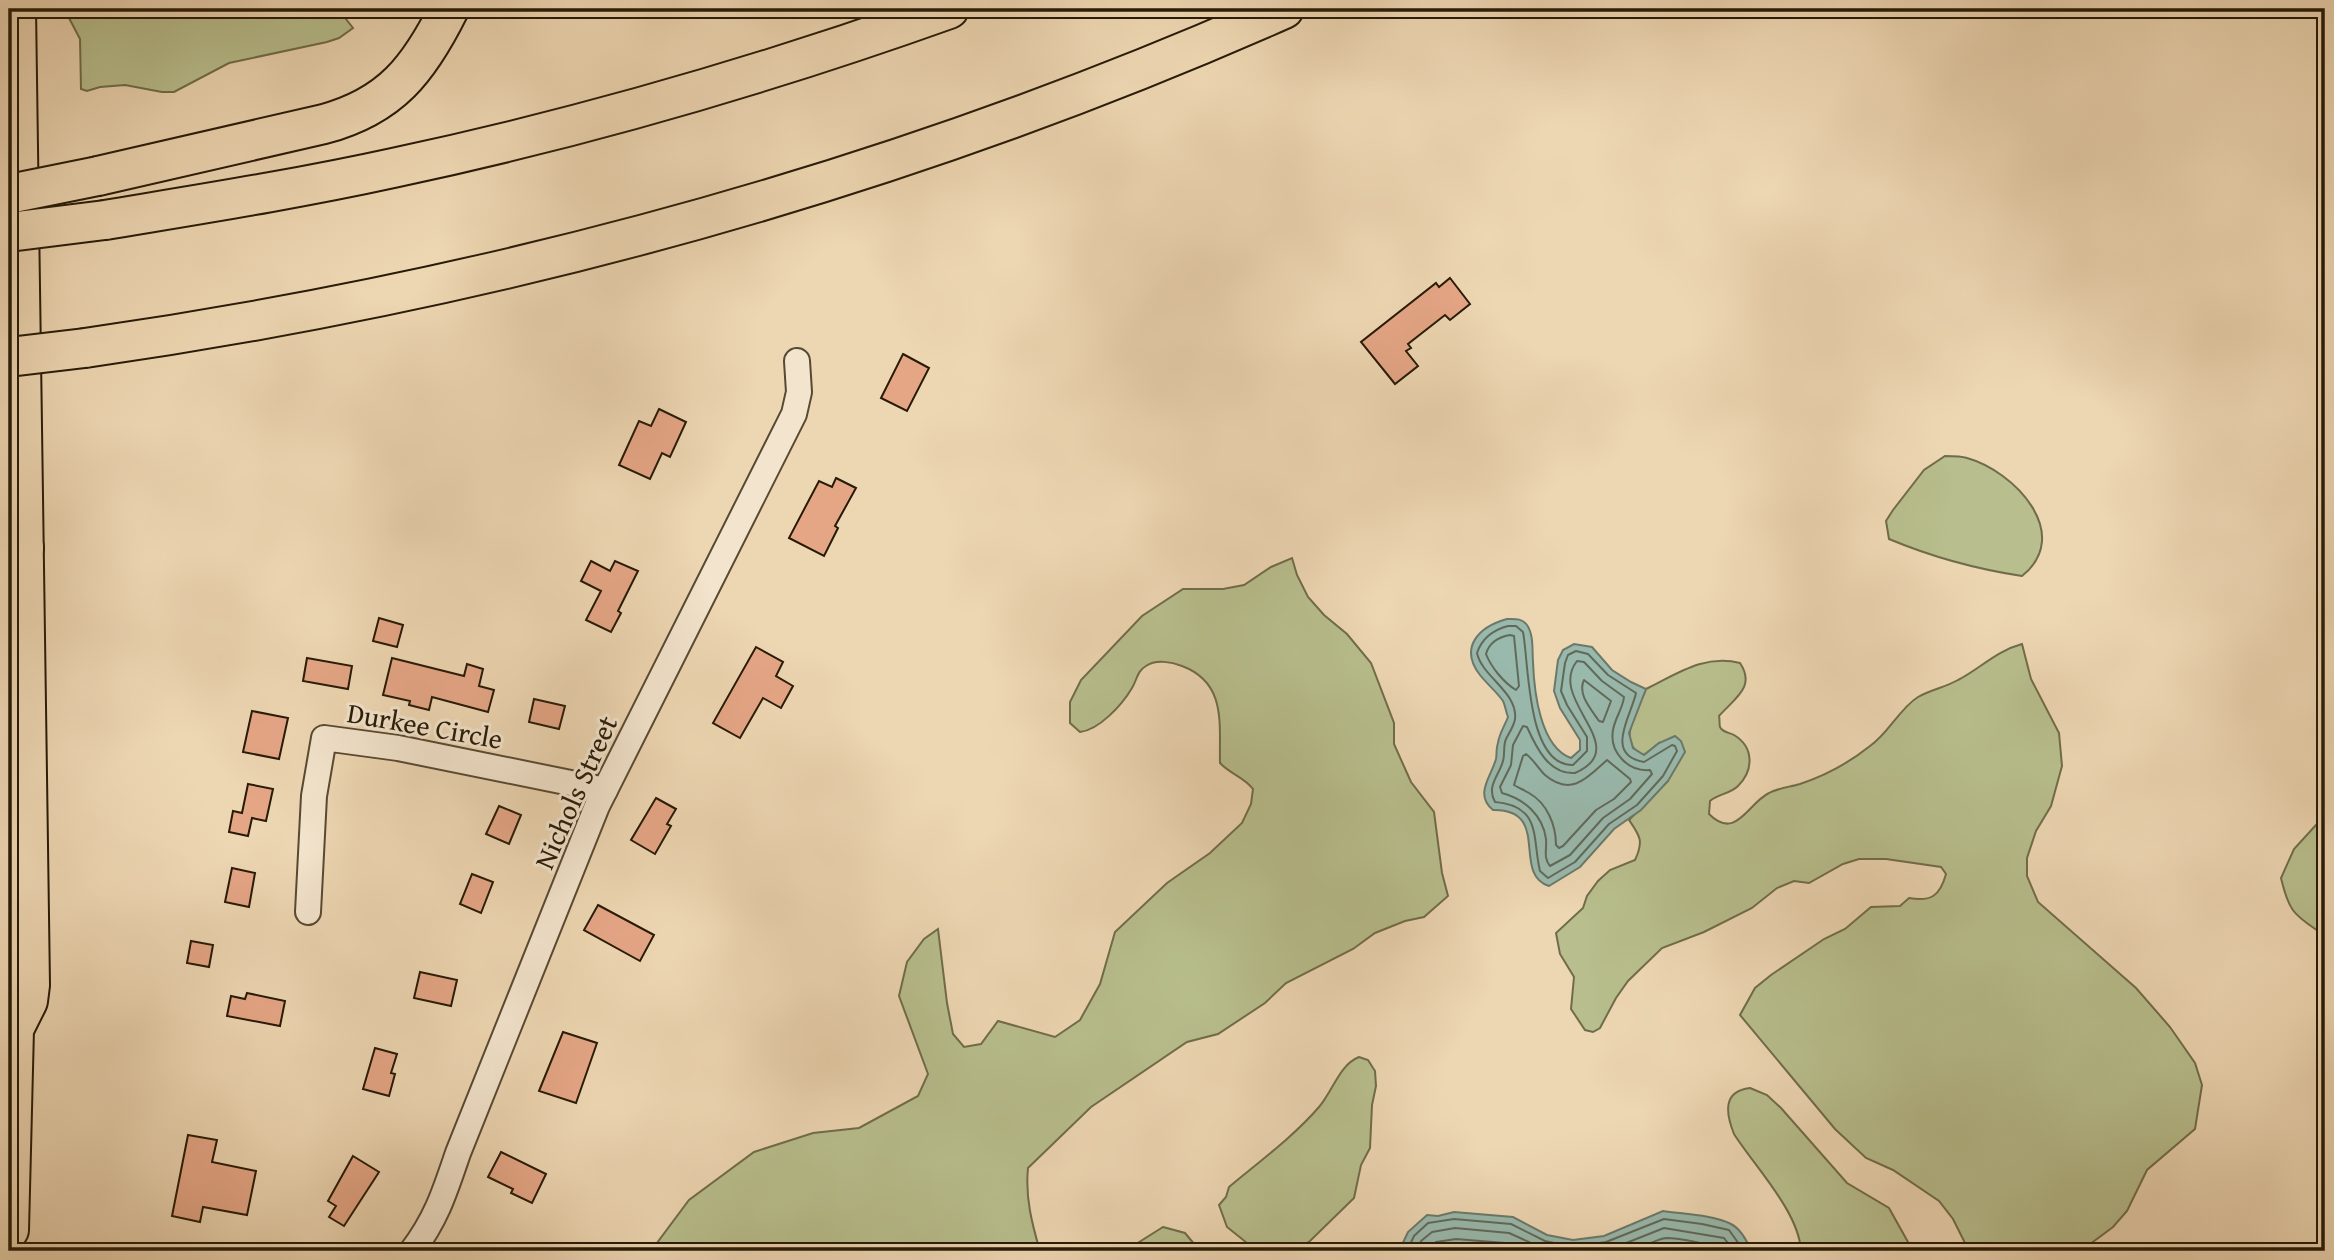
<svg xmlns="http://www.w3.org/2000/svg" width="2334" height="1260" font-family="'Gentium Book Plus',serif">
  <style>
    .green { fill: #b8be8d; stroke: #706c4a; stroke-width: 2 }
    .water { fill: #99b9ad; stroke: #6b796b; stroke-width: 2 }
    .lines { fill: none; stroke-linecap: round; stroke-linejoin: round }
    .shore { stroke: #606a5a; stroke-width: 2 }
    .building { fill: #e5a686; stroke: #271a07; stroke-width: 2 }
    .street-casing { stroke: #584932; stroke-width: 28 }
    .primary-casing { stroke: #271a07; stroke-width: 42 }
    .highway-casing { stroke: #271a07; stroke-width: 42 }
    .street { stroke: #f3e4cd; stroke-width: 24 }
    .primary { stroke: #edd6b2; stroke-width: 38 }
    .highway { stroke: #edd6b2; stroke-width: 38 }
    .highway-bridge-casing { stroke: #271a07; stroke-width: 42; stroke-linecap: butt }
    .highway-bridge { stroke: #edd6b2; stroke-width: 38 }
    .labels { text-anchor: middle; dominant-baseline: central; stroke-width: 6; stroke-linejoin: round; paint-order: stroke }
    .street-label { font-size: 28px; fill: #271a07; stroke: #f3e4cd }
  </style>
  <rect width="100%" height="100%" fill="#edd6b2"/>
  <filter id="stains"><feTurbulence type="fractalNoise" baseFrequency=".00286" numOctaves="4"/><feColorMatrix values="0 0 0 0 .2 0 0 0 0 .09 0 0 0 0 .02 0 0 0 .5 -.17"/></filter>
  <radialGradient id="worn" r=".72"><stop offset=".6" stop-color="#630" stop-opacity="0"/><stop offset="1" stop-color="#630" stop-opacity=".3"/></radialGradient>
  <!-- green -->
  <g class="green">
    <polygon points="123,9 338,9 353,28 339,38 327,42 229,63 174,92 162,92 125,85 100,87 87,91 81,89 80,39 68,16 77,13 104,13"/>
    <path d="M 1945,456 C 1952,456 1961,456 1967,458 C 2014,471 2074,534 2022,576 C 1976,569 1932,557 1889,539 L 1886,521 L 1893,510 L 1924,470 Z"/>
    <path d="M 1292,558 L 1297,575 L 1308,597 L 1324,615 L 1347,634 L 1371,663 L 1394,723 L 1394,744 L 1411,782 L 1434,812 L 1442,873 L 1448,896 L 1424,917 L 1405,921 L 1375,933 L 1353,949 L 1286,983 L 1265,1003 L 1218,1034 L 1187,1042 L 1091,1107 L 1028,1168 C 1025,1197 1032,1224 1040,1251 L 651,1251 L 689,1200 L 754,1152 L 813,1133 L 859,1128 L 918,1096 L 928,1074 L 899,996 L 907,962 L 924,939 L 938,929 L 947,1003 L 953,1034 L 964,1047 L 981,1044 L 998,1021 L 1055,1037 L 1080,1020 L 1100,984 L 1115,932 L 1167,883 L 1210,853 L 1242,823 L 1251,804 L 1253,789 C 1244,777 1230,774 1220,763 C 1219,724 1227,683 1182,666 C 1172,662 1156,659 1146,666 C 1137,671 1137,680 1132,688 C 1122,705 1099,730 1080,732 L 1070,723 L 1070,702 L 1081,680 L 1142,616 L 1183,589 L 1223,589 L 1244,585 L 1271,567 Z"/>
    <path d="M 2022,644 L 2031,679 L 2059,733 L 2062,766 L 2051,806 L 2036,831 L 2027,858 L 2027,876 L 2038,902 L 2136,988 L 2170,1027 L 2195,1063 L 2202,1085 L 2195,1129 L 2147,1170 L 2127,1211 L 2113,1227 L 2082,1250 L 1969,1251 L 1953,1219 L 1939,1201 L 1893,1170 L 1866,1158 L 1835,1129 L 1740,1015 L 1755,988 L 1771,975 L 1824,939 L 1845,929 L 1871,907 L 1900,906 L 1909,898 C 1931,902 1940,896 1946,874 L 1941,867 L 1886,859 L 1859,859 L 1843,864 L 1809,883 L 1794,881 L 1777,888 L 1752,908 L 1704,932 L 1662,948 L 1628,981 L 1616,998 L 1600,1028 L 1593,1032 L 1585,1030 L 1571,1009 L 1574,977 L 1560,954 L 1556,933 L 1583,908 L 1587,896 L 1598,881 L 1610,870 L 1635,860 C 1644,841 1640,836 1629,820 L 1668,781 L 1659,743 L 1644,755 C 1614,744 1639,708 1646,689 C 1677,674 1704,654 1740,663 C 1756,687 1735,698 1719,716 C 1720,719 1719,723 1720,727 C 1723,733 1729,732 1734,735 C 1754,747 1754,770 1738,786 C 1730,794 1718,794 1710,801 L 1709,814 C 1736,841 1747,804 1769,793 C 1778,788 1790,787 1800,784 C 1824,776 1850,762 1870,746 C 1889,733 1899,709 1918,697 C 1930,690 1946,687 1958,680 C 1981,668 1996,651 2022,644 Z"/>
    <path d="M 2325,815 L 2325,936 C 2296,915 2290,916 2281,878 L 2294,849 Z"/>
    <path d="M 1359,1057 L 1368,1060 L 1375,1071 L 1376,1086 L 1372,1105 L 1370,1148 L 1361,1165 L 1354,1198 L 1310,1241 L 1293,1251 L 1257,1251 L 1227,1227 L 1219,1205 L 1226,1197 L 1229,1187 C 1260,1161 1293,1137 1319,1107 C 1333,1091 1339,1065 1359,1057 Z"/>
    <path d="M 1750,1088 L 1767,1095 L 1781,1108 L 1847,1183 L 1889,1208 L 1913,1251 L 1801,1251 C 1799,1212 1755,1167 1734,1134 C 1726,1114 1722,1091 1750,1088 Z"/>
    <polygon points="1163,1227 1185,1233 1200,1251 1125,1251"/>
  </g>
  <!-- water -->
  <g class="water">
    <path d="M 1507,619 C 1515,619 1522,618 1527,625 C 1534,635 1532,651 1533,662 C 1534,691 1540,747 1571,758 L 1580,750 L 1580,740 L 1560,708 L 1554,691 L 1558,660 L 1563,650 L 1574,644 L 1592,647 L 1612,670 L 1631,682 L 1646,689 L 1629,733 L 1633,748 L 1644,755 L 1659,743 L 1675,736 L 1681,741 L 1685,752 L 1668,781 L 1641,810 L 1614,829 L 1580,867 L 1549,886 C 1511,874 1552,809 1493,810 C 1474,794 1491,777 1496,759 C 1497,754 1496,748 1498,743 C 1499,734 1505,725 1508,717 C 1506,712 1505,705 1503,701 C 1497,692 1487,684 1480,675 C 1459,648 1478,627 1507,619 Z"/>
    <path d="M 1663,1211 C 1683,1214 1714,1215 1731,1224 C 1741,1229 1747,1242 1752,1251 L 1399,1251 L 1408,1232 L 1427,1215 L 1438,1216 L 1454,1212 L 1513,1217 L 1547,1235 L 1573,1240 L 1604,1236 Z"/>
  </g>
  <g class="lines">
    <!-- shore -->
    <g class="shore">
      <path d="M 1508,626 L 1516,626 L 1523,632 C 1529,661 1526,766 1573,765 L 1587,751 L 1587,737 L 1567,705 L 1561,691 L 1565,663 L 1568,655 L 1576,651 L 1588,654 L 1608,675 L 1636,693 C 1632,714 1603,755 1644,762 L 1672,745 L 1675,746 L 1677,751 L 1663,776 L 1637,805 L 1609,824 L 1575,862 L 1548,878 L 1540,871 C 1532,838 1542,806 1495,802 C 1486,786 1499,776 1503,761 C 1505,754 1503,746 1506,739 C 1509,733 1514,726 1515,719 C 1518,692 1482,677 1477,653 C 1482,638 1493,630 1508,626 Z"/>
      <path d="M 1510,635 L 1514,636 L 1519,686 L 1516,690 C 1504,683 1491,667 1486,654 C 1489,643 1499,637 1510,635 Z"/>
      <path d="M 1577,661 L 1584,662 L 1602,681 L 1624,697 C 1623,708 1615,718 1613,730 C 1609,752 1628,772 1650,770 L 1652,774 L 1630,799 L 1603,818 L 1570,855 L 1550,866 C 1543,858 1547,849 1546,839 C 1543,815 1524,799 1502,793 L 1500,787 L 1511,765 L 1513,745 L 1523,726 L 1527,727 C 1536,747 1549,775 1575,773 C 1635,747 1546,700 1577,661 Z"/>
      <path d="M 1584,680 L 1611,701 L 1603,722 L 1599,721 C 1591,709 1577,694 1584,680 Z"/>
      <path d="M 1526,754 C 1533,759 1538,768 1545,775 C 1572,798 1589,776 1607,760 L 1630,779 L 1631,782 L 1614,799 L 1596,810 L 1563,846 L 1559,848 L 1556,845 C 1556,825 1547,803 1529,793 C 1524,790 1519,788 1514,785 L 1523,756 Z"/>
      <polyline points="1407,1251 1414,1236 1428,1223 1454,1219 1511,1224 1545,1241 1573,1247 1606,1242 1664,1219 1702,1224 1729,1230 1744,1251"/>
      <polyline points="1417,1251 1421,1241 1432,1232 1455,1228 1509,1233 1549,1251"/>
      <polyline points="1428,1251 1436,1242 1456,1239 1505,1243 1522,1251"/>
      <polyline points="1606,1251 1664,1228 1724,1238 1734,1251"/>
      <path d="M 1634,1251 C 1644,1247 1656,1239 1666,1238 C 1679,1238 1713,1244 1722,1251"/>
    </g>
  </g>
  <!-- building -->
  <g class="building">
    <polygon points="1450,278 1470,304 1450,320 1445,315 1408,344 1411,348 1406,351 1418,366 1395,384 1361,342 1436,283 1439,287"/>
    <polygon points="903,354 929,368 907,411 881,398"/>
    <polygon points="659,409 686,422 670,457 662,453 650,479 619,465 639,421 651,426"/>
    <polygon points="836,478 856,488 835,526 838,528 824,556 789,538 819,481 832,487"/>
    <polygon points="591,561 610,571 615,561 638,571 618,611 621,613 611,632 586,620 601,591 581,581"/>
    <polygon points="379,618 403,625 397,647 373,641"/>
    <polygon points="756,647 783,662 776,676 793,686 781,708 763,698 740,738 713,723"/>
    <polygon points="307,658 352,666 348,689 303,681"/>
    <polygon points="392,658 464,676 467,664 483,669 479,686 494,690 488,712 432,697 429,710 409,705 410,701 383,695"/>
    <polygon points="534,699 565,706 559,729 529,722"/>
    <polygon points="252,711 288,718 279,759 243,752"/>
    <polygon points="248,784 273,789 266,821 252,818 248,836 229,832 233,811 242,813"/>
    <polygon points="656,798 676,809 667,824 671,826 655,854 631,840"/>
    <polygon points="499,806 521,815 509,844 486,834"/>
    <polygon points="232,868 255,873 249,907 225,902"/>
    <polygon points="472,874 493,882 481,913 460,904"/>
    <polygon points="598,905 654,935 640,961 584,930"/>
    <polygon points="191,941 213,945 209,967 187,963"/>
    <polygon points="420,972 457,980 451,1006 414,998"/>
    <polygon points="247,993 285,1001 280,1026 227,1016 231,996 245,999"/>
    <polygon points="563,1032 597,1043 576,1103 539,1091"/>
    <polygon points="375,1048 397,1054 391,1073 395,1074 389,1096 363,1089"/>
    <polygon points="188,1135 217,1140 212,1162 256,1171 247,1215 203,1207 200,1222 172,1216"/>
    <polygon points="501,1152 546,1174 532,1203 511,1193 513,1189 488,1177"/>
    <polygon points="353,1156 379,1172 344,1226 329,1217 336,1206 328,1201"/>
  </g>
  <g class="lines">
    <!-- street casing -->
    <g class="street-casing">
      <g id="street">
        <polyline points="308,912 314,796 324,738 398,748 605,790"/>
        <path d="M 412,1251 C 437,1218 445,1191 458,1153 L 597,806 L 794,414 L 799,392 L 797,361"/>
      </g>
    </g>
    <!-- primary casing -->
    <g class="primary-casing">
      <polyline id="primary" points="9,1230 14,1029 28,1001 30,985 16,9"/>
    </g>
    <!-- highway casing -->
    <g class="highway-casing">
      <g id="highway">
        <path d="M 98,176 L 324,124 C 391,106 419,69 449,9"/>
        <path d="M 105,220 C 201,204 297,189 393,168 C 581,128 767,74 949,9"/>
        <path d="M 85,348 C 497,289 903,178 1284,9"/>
        <polyline points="9,580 24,548"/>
      </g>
    </g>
    <!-- street -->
    <use href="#street" class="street"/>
    <!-- primary -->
    <use href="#primary" class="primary"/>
    <!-- highway -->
    <use href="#highway" class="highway"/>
    <!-- highway-bridge casing -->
    <g class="highway-bridge-casing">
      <g id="highway-bridge">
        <polyline points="9,194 98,176"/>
        <polyline points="9,232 105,220"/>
        <polyline points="9,357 85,348"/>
      </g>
    </g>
    <!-- highway-bridge -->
    <use href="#highway-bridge" class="highway-bridge"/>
  </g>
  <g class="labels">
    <!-- street labels -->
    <g class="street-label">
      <text transform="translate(425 725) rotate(10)">Durkee Circle</text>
      <text transform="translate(575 792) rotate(-66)">Nichols Street</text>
    </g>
  </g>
  <!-- margin -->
  <rect width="2334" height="1260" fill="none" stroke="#edd6b2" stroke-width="35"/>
  <rect x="10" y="10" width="2313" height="1239" fill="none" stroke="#271a07" stroke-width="3.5"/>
  <rect x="18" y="18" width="2299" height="1225" fill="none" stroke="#271a07" stroke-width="2"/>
  <rect width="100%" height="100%" filter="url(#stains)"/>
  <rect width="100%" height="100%" fill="url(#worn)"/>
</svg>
